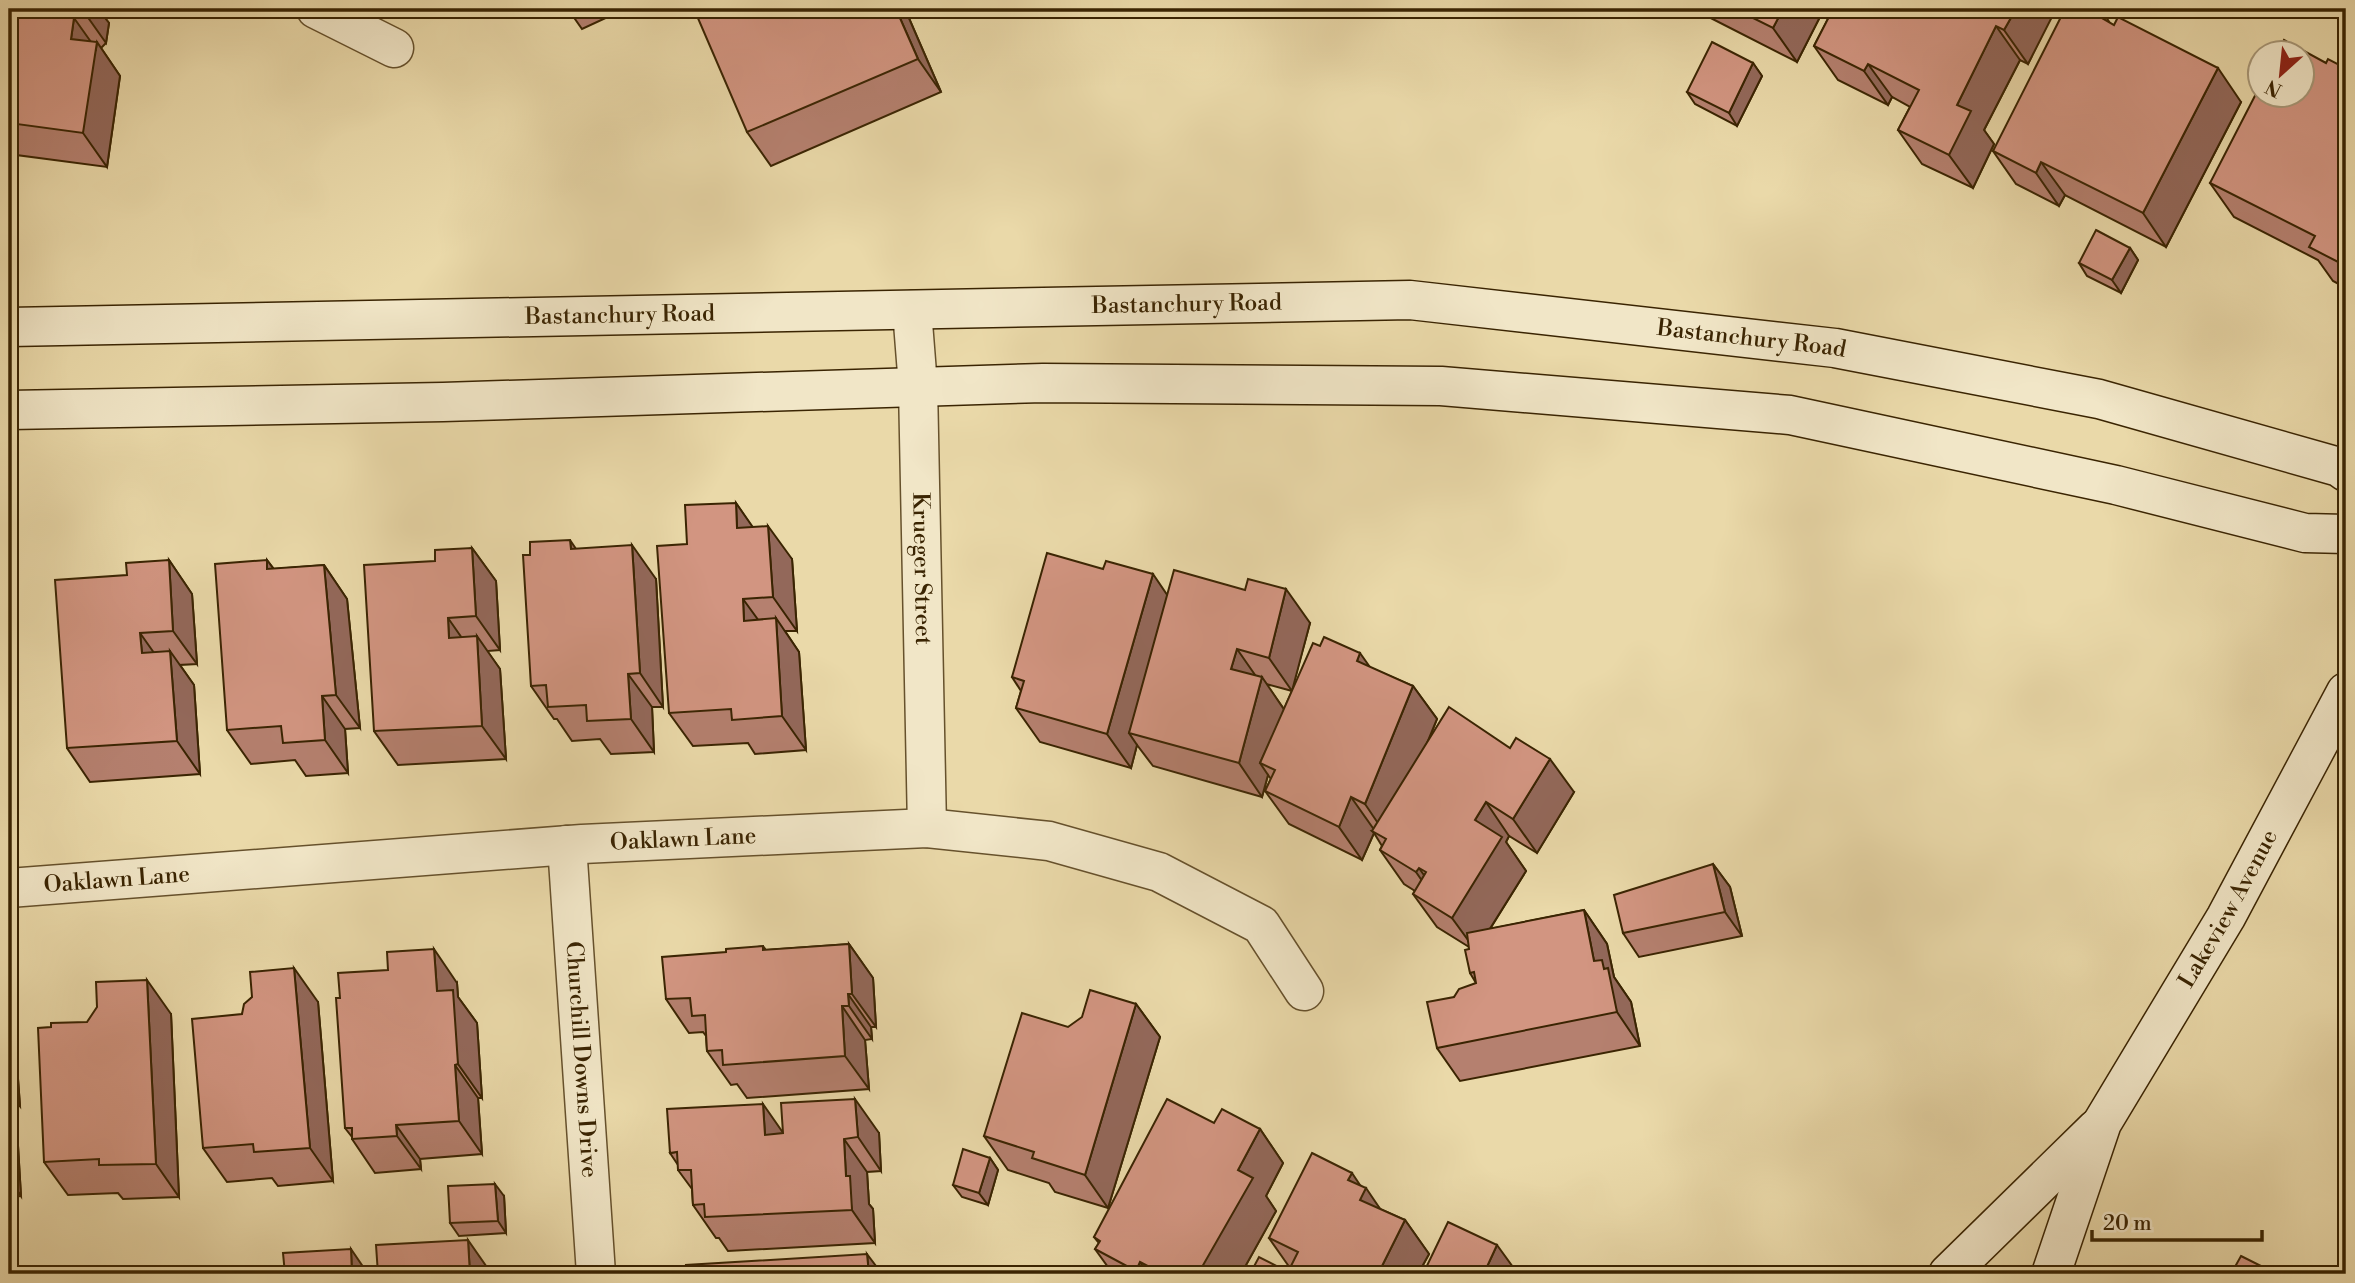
<svg xmlns="http://www.w3.org/2000/svg" width="2355" height="1283" font-family="'Libre Bodoni',serif">
  <style>
    .lines { fill: none; stroke-linecap: round; stroke-linejoin: round }
    .street-casing { stroke: #66512c; stroke-width: 41 }
    .secondary-casing { stroke: #3a2402; stroke-width: 41 }
    .street { stroke: #f1e6c7; stroke-width: 38 }
    .secondary { stroke: #f1e6c7; stroke-width: 38 }
    .wall { fill: #b5806f; stroke: #3a2402; stroke-width: 2; fill-rule: evenodd }
    .shaded-wall { fill: #93685a; stroke: #3a2402; stroke-width: 2 }
    .building { fill: #d29581; stroke: #3a2402; stroke-width: 2 }
    .labels { text-anchor: middle; dominant-baseline: central; stroke-width: 5; stroke-linejoin: round; paint-order: stroke }
    .street-label { font-size: 23px; fill: #3a2402; stroke: #f1e6c7 }
  </style>
  <rect width="100%" height="100%" fill="#ead9a9"/>
  <filter id="stains"><feTurbulence type="fractalNoise" baseFrequency=".00286" numOctaves="4"/><feColorMatrix values="0 0 0 0 .2 0 0 0 0 .09 0 0 0 0 .02 0 0 0 .5 -.17"/></filter>
  <radialGradient id="worn" r=".72"><stop offset=".6" stop-color="#630" stop-opacity="0"/><stop offset="1" stop-color="#630" stop-opacity=".3"/></radialGradient>
  <g class="lines">
    <!-- street casing -->
    <g class="street-casing">
      <g id="street">
        <polyline points="316,9 394,48"/>
        <path id="s1" d="M 912,310 L 918,386 L 927,828"/>
        <path id="s2" d="M 567,845 L 596,1274"/>
        <path id="s3" d="M 9,888 L 582,844 L 927,828 L 1049,841 L 1159,872 L 1261,925 L 1304,991"/>
      </g>
    </g>
    <!-- secondary casing -->
    <g class="secondary-casing">
      <g id="secondary">
        <path id="s4" d="M 9,327 L 1410,300 L 1835,348 L 2099,399 L 2339,467 L 2346,472"/>
        <polyline points="9,410 443,402 1043,383 1441,386 1790,415 2116,485 2305,533 2346,534"/>
        <polyline points="1948,1274 2096,1129"/>
        <path id="s5" d="M 2051,1274 L 2102,1123 L 2226,917 L 2346,692"/>
      </g>
    </g>
    <!-- street -->
    <use href="#street" class="street"/>
    <!-- secondary -->
    <use href="#secondary" class="secondary"/>
  </g>
  <!-- wall -->
  <g class="wall">
    <polygon points="9,9 98,9 109,23 106,43 101,48 120,76 107,167 9,154"/>
    <polygon points="568,9 625,9 582,29"/>
    <polygon points="905,9 941,92 771,166 747,132"/>
    <polygon points="1693,9 1824,9 1797,62"/>
    <polygon points="1833,9 2055,9 2028,64 2020,60 1984,130 1994,144 1973,188 1922,164 1898,130 1910,107 1892,97 1888,105 1838,80 1814,46"/>
    <polygon points="2104,14 2110,23 2241,102 2166,247 2065,195 2059,206 2016,184 1993,151"/>
    <polygon points="1753,63 1762,76 1737,126 1695,104 1687,92"/>
    <polygon points="2346,66 2346,288 2333,281 2318,260 2234,217 2210,183 2345,68"/>
    <polygon points="2130,248 2138,260 2121,293 2087,276 2079,263"/>
    <polygon points="736,503 752,527 792,559 797,631 785,631 799,652 806,750 755,754 748,743 693,746 669,713 687,544"/>
    <polygon points="472,548 496,581 500,650 487,651 500,669 506,759 398,765 374,731 435,561"/>
    <polygon points="576,549 656,579 663,707 652,707 654,752 611,754 600,739 572,741 557,719 554,719 531,686 530,555"/>
    <polygon points="169,560 192,594 197,664 180,665 194,685 200,774 90,782 67,748 127,575"/>
    <polygon points="267,560 274,569 324,565 347,599 360,728 345,729 348,773 306,776 295,760 251,764 227,730"/>
    <path d="M 1103,569 L 1167,595 L 1310,623 L 1292,689 L 1369,667 L 1413,686 L 1437,719 L 1429,739 L 1574,792 L 1537,853 L 1509,836 L 1506,842 L 1526,871 L 1490,929 L 1584,910 L 1607,944 L 1614,977 L 1631,1002 L 1640,1046 L 1460,1081 L 1437,1048 L 1454,997 L 1476,983 L 1470,973 L 1469,947 L 1437,927 L 1413,894 L 1415,891 L 1404,884 L 1380,850 L 1382,846 L 1374,833 L 1362,860 L 1289,824 L 1265,791 L 1271,779 L 1268,775 L 1262,797 L 1153,766 L 1137,745 L 1131,768 L 1040,742 L 1016,708 L 1021,691 L 1012,677 ZM 1266,684 L 1292,691 L 1284,709 Z"/>
    <polygon points="1713,864 1730,887 1742,936 1639,957 1623,933"/>
    <polygon points="849,944 873,978 876,1027 871,1027 872,1039 865,1040 869,1089 747,1098 737,1084 731,1085 707,1051 706,1036 703,1032 689,1033 666,999 726,952 763,946 766,950"/>
    <polygon points="457,983 458,997 477,1023 482,1098 478,1098 482,1154 420,1159 421,1169 375,1173 352,1139 352,1137 345,1128"/>
    <polygon points="252,997 318,1002 333,1181 278,1186 272,1178 227,1182 203,1148 242,1014"/>
    <polygon points="9,1004 13,1011 20,1106 9,1107"/>
    <polygon points="1136,1004 1160,1037 1108,1208 1055,1192 1049,1183 1008,1170 984,1136 1068,1027"/>
    <polygon points="171,1014 179,1197 123,1199 118,1193 68,1195 44,1162 51,1027"/>
    <polygon points="9,1118 17,1129 21,1196 9,1197"/>
    <polygon points="1214,1123 1260,1129 1283,1163 1266,1196 1276,1211 1241,1274 1113,1274 1095,1249 1099,1243 1094,1237"/>
    <polygon points="783,1133 879,1133 881,1171 867,1172 869,1204 873,1209 875,1243 728,1251 719,1238 716,1238 693,1205 692,1189 678,1170 678,1165 670,1153"/>
    <polygon points="990,1158 998,1170 988,1205 962,1197 953,1185"/>
    <polygon points="1361,1186 1380,1209 1405,1220 1429,1254 1418,1274 1250,1274 1288,1272 1290,1268 1269,1238"/>
    <polygon points="504,1196 506,1233 459,1236 450,1223"/>
  </g>
  <!-- shaded-wall -->
  <g class="shaded-wall">
    <polygon points="82,9 98,9 109,23 106,43"/>
    <polygon points="896,9 905,9 941,92 918,59"/>
    <polygon points="1783,9 1824,9 1797,62 1773,28"/>
    <polygon points="2016,9 2056,9 2028,64 2004,30"/>
    <polygon points="74,18 96,49 97,42 120,76 107,167 83,133 71,39"/>
    <polygon points="1996,26 2020,60 1984,130 1994,144 1973,188 1949,155 1957,105"/>
    <polygon points="1753,63 1762,76 1737,126 1729,113"/>
    <polygon points="1868,64 1892,97 1888,105 1864,71"/>
    <polygon points="2218,68 2241,102 2166,247 2143,213"/>
    <polygon points="2041,162 2065,195 2059,206 2036,173"/>
    <polygon points="2130,248 2138,260 2121,293 2112,280"/>
    <polygon points="736,503 759,536 737,528"/>
    <polygon points="768,526 792,559 797,631 773,597"/>
    <polygon points="570,540 593,574 571,549"/>
    <polygon points="632,545 656,579 663,707 640,673"/>
    <polygon points="472,548 496,581 500,650 476,616"/>
    <polygon points="169,560 192,594 197,664 173,631"/>
    <polygon points="267,560 291,593 267,569"/>
    <polygon points="324,565 347,599 360,728 336,695"/>
    <polygon points="1153,574 1176,608 1129,733 1137,745 1131,768 1107,734"/>
    <polygon points="1286,589 1310,623 1292,691 1269,658"/>
    <polygon points="743,599 767,632 744,621"/>
    <polygon points="448,618 471,651 449,638"/>
    <polygon points="776,618 799,652 806,750 782,716"/>
    <polygon points="140,633 164,667 142,653"/>
    <polygon points="477,636 500,669 506,759 482,726"/>
    <polygon points="1237,649 1260,682 1231,669"/>
    <polygon points="170,651 194,685 200,774 177,741"/>
    <polygon points="1360,653 1384,687 1357,661"/>
    <polygon points="628,674 652,707 654,752 631,719"/>
    <polygon points="1262,677 1285,711 1260,763 1268,775 1262,797 1239,763"/>
    <polygon points="1413,686 1437,719 1388,838 1365,804"/>
    <polygon points="322,696 345,729 348,773 325,740"/>
    <polygon points="1550,759 1574,792 1537,853 1513,819"/>
    <polygon points="1351,797 1375,831 1372,831 1374,833 1362,860 1339,827"/>
    <polygon points="1486,802 1509,836 1506,842 1526,871 1476,951 1452,918 1475,820"/>
    <polygon points="1713,864 1730,887 1742,936 1725,912"/>
    <polygon points="1419,868 1442,901 1439,905 1416,872"/>
    <polygon points="1584,910 1607,944 1614,977 1631,1002 1640,1046 1617,1012 1594,961"/>
    <polygon points="849,944 873,978 876,1027 852,994"/>
    <polygon points="434,949 457,983 458,997 477,1023 482,1098 458,1064 437,991"/>
    <polygon points="294,968 318,1002 333,1181 310,1148"/>
    <polygon points="147,980 171,1014 179,1197 156,1164"/>
    <polygon points="848,994 871,1027 872,1039 849,1006"/>
    <polygon points="9,1004 13,1011 20,1106 9,1091"/>
    <polygon points="1136,1004 1160,1037 1108,1208 1085,1175"/>
    <polygon points="842,1006 865,1040 869,1089 845,1056"/>
    <polygon points="455,1065 478,1098 482,1154 459,1121"/>
    <polygon points="855,1099 879,1133 881,1171 858,1137"/>
    <polygon points="763,1104 786,1137 765,1135"/>
    <polygon points="9,1118 17,1129 21,1196 9,1178"/>
    <polygon points="396,1125 420,1159 421,1169 397,1136"/>
    <polygon points="1260,1129 1283,1163 1266,1196 1276,1211 1241,1274 1198,1274 1238,1170"/>
    <polygon points="844,1139 867,1172 869,1204 873,1209 875,1243 852,1210 846,1176"/>
    <polygon points="990,1158 998,1170 988,1205 979,1193"/>
    <polygon points="1352,1173 1364,1191 1366,1188 1389,1222 1360,1200 1348,1180"/>
    <polygon points="495,1184 504,1196 506,1233 498,1221"/>
    <polygon points="1405,1220 1429,1254 1418,1274 1378,1274"/>
    <polygon points="468,1240 491,1273 491,1274 470,1274"/>
    <polygon points="1497,1245 1518,1274 1485,1274 1485,1271"/>
    <polygon points="351,1249 368,1274 352,1274"/>
    <polygon points="867,1254 882,1274 869,1274"/>
    <polygon points="1140,1262 1148,1274 1138,1274 1136,1271"/>
  </g>
  <!-- building -->
  <g class="building">
    <polygon points="9,9 82,9 74,18 71,39 97,42 83,133 9,123"/>
    <polygon points="694,9 896,9 918,59 747,132"/>
    <polygon points="1735,9 1783,9 1773,28"/>
    <polygon points="1833,9 2016,9 2004,30 1996,26 1957,105 1971,111 1949,155 1898,130 1919,90 1868,64 1864,71 1814,46"/>
    <polygon points="2065,9 2093,9 2104,14 2102,18 2114,25 2118,17 2218,68 2143,213 2041,162 2036,173 1993,151"/>
    <polygon points="2284,40 2326,63 2328,59 2345,68 2346,66 2346,266 2309,247 2315,236 2210,183 2260,86 2260,94 2302,94 2302,52 2278,52"/>
    <polygon points="1712,42 1753,63 1729,113 1687,92"/>
    <polygon points="2096,230 2130,248 2112,280 2079,263"/>
    <polygon points="736,503 737,528 768,526 773,597 743,599 744,621 776,618 782,716 732,720 731,709 669,713 657,546 687,544 685,505"/>
    <polygon points="570,540 571,549 632,545 640,673 628,674 631,719 587,721 586,705 548,707 546,685 531,686 523,555 530,555 530,542"/>
    <polygon points="472,548 476,616 448,618 449,638 477,636 482,726 374,731 364,565 435,561 435,550"/>
    <polygon points="1047,553 1103,569 1106,561 1153,574 1107,734 1016,708 1024,681 1012,677"/>
    <polygon points="169,560 173,631 140,633 142,653 170,651 177,741 67,748 55,580 127,575 126,563"/>
    <polygon points="267,560 267,569 324,565 336,695 322,696 325,740 283,743 281,726 227,730 215,564"/>
    <polygon points="1174,570 1245,590 1248,579 1286,589 1269,658 1237,649 1231,669 1262,677 1239,763 1129,733"/>
    <polygon points="1324,637 1360,653 1357,661 1413,686 1365,804 1351,797 1339,827 1265,791 1275,770 1260,763 1313,643 1320,646"/>
    <polygon points="1449,707 1510,748 1516,738 1550,759 1513,819 1486,802 1475,820 1502,837 1452,918 1413,894 1426,872 1419,868 1416,872 1380,850 1386,839 1372,831"/>
    <polygon points="1713,864 1725,912 1623,933 1614,895"/>
    <polygon points="1584,910 1594,961 1602,960 1604,969 1608,968 1617,1012 1437,1048 1427,1002 1454,997 1459,989 1476,983 1474,972 1470,973 1465,950 1469,949 1467,933"/>
    <polygon points="849,944 852,994 848,994 849,1006 842,1006 845,1056 723,1065 722,1050 707,1051 705,1015 692,1016 690,998 666,999 662,957 726,952 726,949 763,946 763,950"/>
    <polygon points="434,949 437,991 453,990 458,1064 455,1065 459,1121 396,1125 397,1136 352,1139 352,1128 345,1128 336,998 340,998 338,973 388,970 387,952"/>
    <polygon points="294,968 310,1148 254,1152 253,1144 203,1148 192,1019 242,1014 244,1004 252,997 250,972"/>
    <polygon points="147,980 156,1164 99,1165 99,1159 44,1162 38,1028 51,1027 51,1023 87,1022 97,1007 96,982"/>
    <polygon points="1090,990 1136,1004 1085,1175 1032,1158 1034,1152 984,1136 1022,1013 1068,1027 1082,1017"/>
    <polygon points="855,1099 858,1137 844,1139 846,1176 850,1176 852,1210 705,1217 704,1204 693,1205 691,1170 678,1170 677,1152 670,1153 667,1109 763,1104 765,1135 783,1133 781,1103"/>
    <polygon points="1167,1099 1214,1123 1222,1109 1260,1129 1238,1170 1253,1178 1198,1274 1163,1274 1140,1262 1136,1271 1095,1249 1100,1241 1094,1237"/>
    <polygon points="963,1149 990,1158 979,1193 953,1185"/>
    <polygon points="1312,1153 1352,1173 1348,1180 1366,1188 1360,1200 1405,1220 1378,1274 1250,1274 1259,1257 1288,1272 1298,1252 1269,1238"/>
    <polygon points="495,1184 498,1221 450,1223 448,1186"/>
    <polygon points="1448,1222 1497,1245 1485,1271 1485,1274 1423,1274"/>
    <polygon points="468,1240 470,1274 378,1274 376,1245"/>
    <polygon points="351,1249 352,1274 285,1274 283,1253"/>
    <polygon points="867,1254 869,1274 687,1274 686,1265"/>
    <polygon points="2241,1256 2277,1274 2231,1274"/>
    <polygon points="1009,1268 1027,1274 1006,1274"/>
    <polygon points="2308,1269 2319,1274 2305,1274"/>
  </g>
  <g class="labels">
    <!-- street labels -->
    <g class="street-label">
      <text stroke="none"><textPath href="#s4" startOffset="1178">Bastanchury Road</textPath></text>
      <text stroke="none"><textPath href="#s4" startOffset="611">Bastanchury Road</textPath></text>
      <text stroke="none"><textPath href="#s4" startOffset="1745">Bastanchury Road</textPath></text>
      <text stroke="none"><textPath href="#s1" startOffset="259">Krueger Street</textPath></text>
      <text stroke="none"><textPath href="#s3" startOffset="676">Oaklawn Lane</textPath></text>
      <text stroke="none"><textPath href="#s3" startOffset="108">Oaklawn Lane</textPath></text>
      <text stroke="none"><textPath href="#s5" startOffset="408">Lakeview Avenue</textPath></text>
      <text stroke="none"><textPath href="#s2" startOffset="215">Churchill Downs Drive</textPath></text>
    </g>
  </g>
  <!-- margin -->
  <rect width="2355" height="1283" fill="none" stroke="#ead9a9" stroke-width="35"/>
  <rect x="10" y="10" width="2334" height="1262" fill="none" stroke="#3a2402" stroke-width="3.5"/>
  <rect x="18" y="18" width="2320" height="1248" fill="none" stroke="#3a2402" stroke-width="2"/>
  <!-- north arrow -->
  <g transform="translate(2281 74) rotate(207)"><circle r="33" fill="#f1e6c7" stroke="#a89878" stroke-width="2"/>
  <path d="M0-5L12 26L0 18L-12 26Z" fill="#8f2418"/>
  <text y="-10" font-size="19" font-weight="bold" text-anchor="middle" fill="#3a2402">N</text>
  </g>
  <!-- scale -->
  <path d="M2092 1230v10h170v-10" fill="none" stroke="#3a2402" stroke-width="3.5"/>
  <text x="2103" y="1230" font-size="21" fill="#3a2402" stroke="#f1e6c7" stroke-width="5" paint-order="stroke">20 m</text>
  <rect width="100%" height="100%" filter="url(#stains)"/>
  <rect width="100%" height="100%" fill="url(#worn)"/>
</svg>
